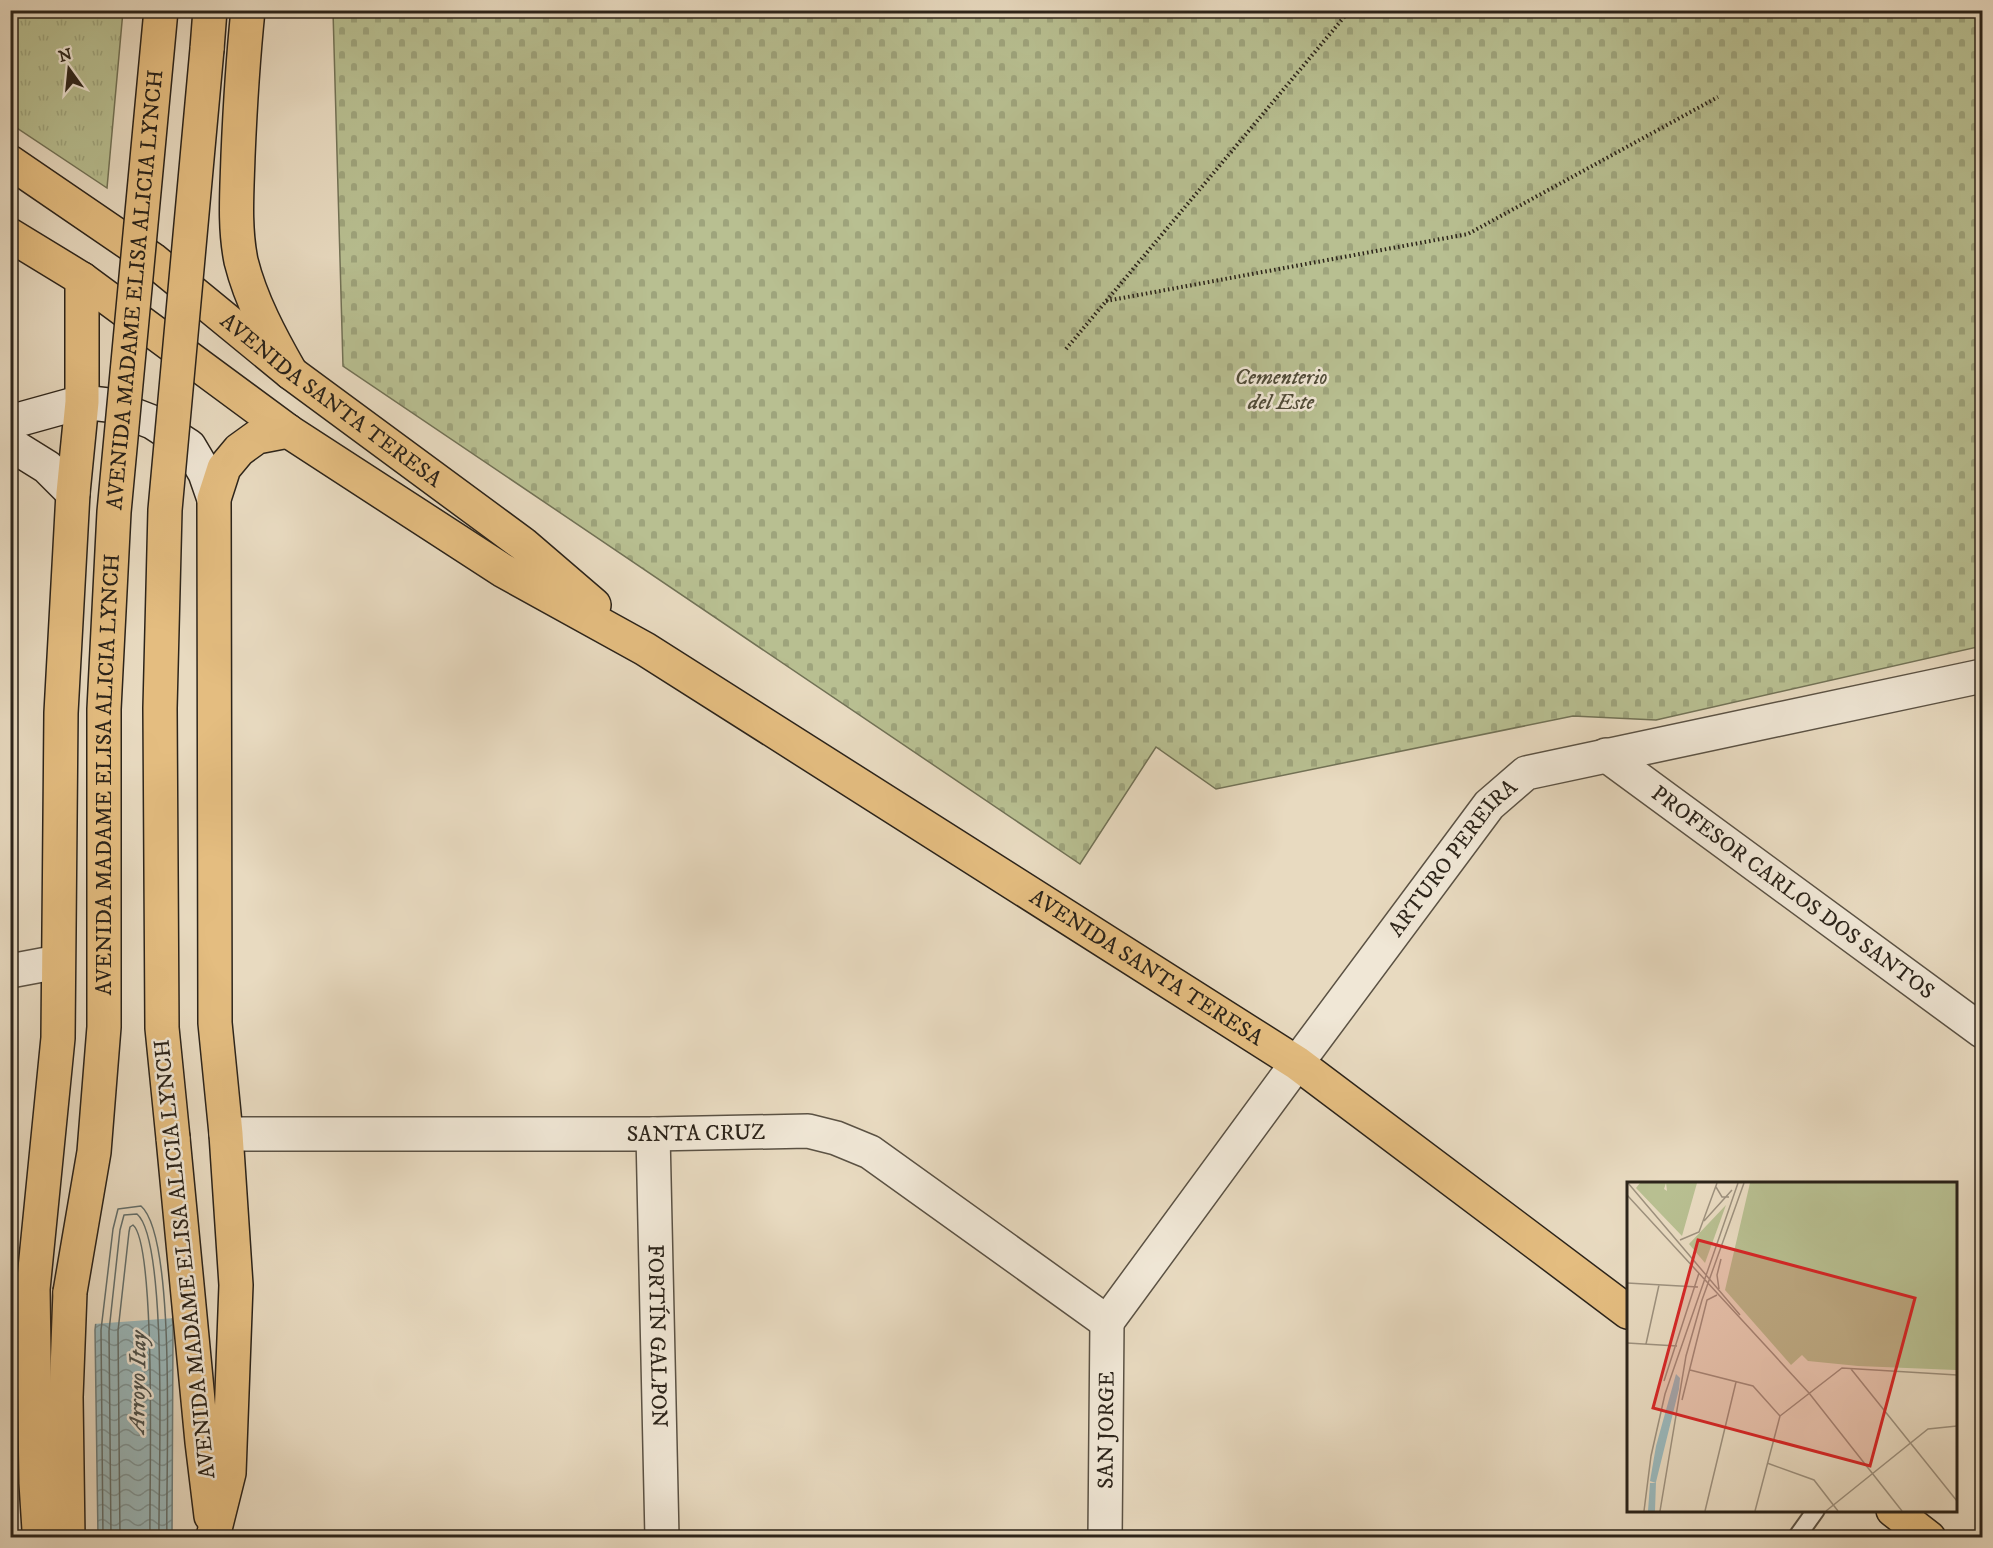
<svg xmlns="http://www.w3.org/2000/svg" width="1993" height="1548" font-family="'IM FELL DW Pica',serif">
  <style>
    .grass { fill: url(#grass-tufts); stroke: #727256; stroke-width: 1.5 }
    .cemetery { fill: url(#cemetery-stones); stroke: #727256; stroke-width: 1.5 }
    .water { fill: url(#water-waves); stroke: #6e7d7b; stroke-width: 1.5 }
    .pier { fill: #e8dac0 }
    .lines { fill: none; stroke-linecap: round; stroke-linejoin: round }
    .shore { stroke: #636e6a; stroke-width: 1.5 }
    .lane-casing { stroke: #5b5244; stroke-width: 20 }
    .street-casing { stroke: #5b5244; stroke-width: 36 }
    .secondary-casing { stroke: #2c241a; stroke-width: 36 }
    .primary-casing { stroke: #2c241a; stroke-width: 36 }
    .highway-casing { stroke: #2c241a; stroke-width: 36 }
    .path { stroke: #2c241a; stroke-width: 4; stroke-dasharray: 1.5 3; stroke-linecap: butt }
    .lane { stroke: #f0e7d6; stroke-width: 16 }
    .street { stroke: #f0e7d6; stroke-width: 33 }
    .secondary { stroke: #f0e7d6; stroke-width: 33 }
    .primary { stroke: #e4bd80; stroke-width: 33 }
    .highway { stroke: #e4bd80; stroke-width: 33 }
    .highway-bridge-casing { stroke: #2c241a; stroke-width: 36; stroke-linecap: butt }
    .highway-bridge { stroke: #e4bd80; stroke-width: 33 }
    .labels { text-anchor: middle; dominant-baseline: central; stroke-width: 5; stroke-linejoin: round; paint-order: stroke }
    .street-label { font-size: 22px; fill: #2c241a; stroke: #f0e7d6 }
    .park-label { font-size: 22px; font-style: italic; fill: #4f4b38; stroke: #f0e7d6 }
    .water-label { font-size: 24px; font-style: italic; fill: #4d504a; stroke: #f0e7d6 }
    .inset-road { fill: none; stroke: #9d917e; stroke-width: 1.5 }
    .view { fill: #d62828; fill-opacity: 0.15; stroke: #d62828; stroke-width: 3 }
    .inset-edge { fill: none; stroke: #2c241a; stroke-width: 3 }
  </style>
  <defs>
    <pattern id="grass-tufts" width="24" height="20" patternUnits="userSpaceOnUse" patternTransform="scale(1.5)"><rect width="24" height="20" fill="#b8bf91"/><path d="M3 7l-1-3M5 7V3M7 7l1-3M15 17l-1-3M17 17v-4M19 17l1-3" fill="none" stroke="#9ea47c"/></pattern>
    <pattern id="cemetery-stones" width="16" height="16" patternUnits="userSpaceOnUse" patternTransform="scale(1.5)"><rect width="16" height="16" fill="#b8bf91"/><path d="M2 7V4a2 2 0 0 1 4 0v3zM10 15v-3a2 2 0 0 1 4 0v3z" fill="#9ea47c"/></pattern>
    <pattern id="water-waves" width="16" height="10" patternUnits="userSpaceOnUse" patternTransform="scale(1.5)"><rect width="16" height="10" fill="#9ab8bb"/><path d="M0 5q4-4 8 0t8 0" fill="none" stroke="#7e9597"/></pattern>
  </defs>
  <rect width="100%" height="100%" fill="#e8dac0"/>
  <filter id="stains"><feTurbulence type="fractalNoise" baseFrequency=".00333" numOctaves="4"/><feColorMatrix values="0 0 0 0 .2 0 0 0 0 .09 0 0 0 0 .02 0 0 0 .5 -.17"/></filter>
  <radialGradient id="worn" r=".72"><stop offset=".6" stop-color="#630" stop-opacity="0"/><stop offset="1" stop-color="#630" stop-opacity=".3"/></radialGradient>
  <!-- grass -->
  <polygon class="grass" points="10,11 123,11 107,188 11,124"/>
  <!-- cemetery -->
  <polygon class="cemetery" points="333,11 1982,11 1982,646 1656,720 1573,716 1216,789 1156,747 1080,864 343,366"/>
  <!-- water -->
  <polygon class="water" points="167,1269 173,1325 172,1537 98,1538 95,1330 101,1276"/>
  <!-- pier -->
  <polygon class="pier" points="147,1197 162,1221 170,1268 175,1318 93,1324 104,1227 111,1201 112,1199"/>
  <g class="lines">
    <!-- shore -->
    <g class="shore">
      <path d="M 103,1538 L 101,1330 L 113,1229 L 118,1209 L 141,1206 C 178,1238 165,1480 167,1538"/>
      <path d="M 111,1538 L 109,1331 L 120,1230 L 124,1215 L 137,1214 C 169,1241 158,1485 159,1538"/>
      <path d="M 120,1538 L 118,1331 L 129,1232 L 130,1227 L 133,1225 C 157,1245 149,1493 150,1538"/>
    </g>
    <!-- lane casing -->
    <g class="lane-casing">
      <polyline id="lane" points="1796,1538 1816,1510"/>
    </g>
    <!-- street casing -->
    <g class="street-casing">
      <g id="street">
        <path id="s1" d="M 1606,755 L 1982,1031"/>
        <polyline points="10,971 58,962"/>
        <path id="s2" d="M 226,1134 L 653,1134 L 808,1131 L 836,1138 L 870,1152 L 1107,1322"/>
        <path id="s3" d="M 653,1134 L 662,1538"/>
        <path id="s4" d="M 1107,1322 L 1297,1063 L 1489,805 L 1526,773 L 1982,676"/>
        <path id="s5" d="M 1105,1538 L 1107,1322"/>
      </g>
    </g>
    <!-- secondary casing -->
    <g class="secondary-casing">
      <g id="secondary">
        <polyline points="10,422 82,402 108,405 152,422 189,446 205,473 214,499"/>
        <polyline points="10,444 47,467 73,493"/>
      </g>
    </g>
    <!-- primary casing -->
    <g class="primary-casing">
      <g id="primary">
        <path id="s6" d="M 10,162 L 152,259 L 291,373 L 523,544 L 594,605"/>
        <path id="s7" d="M 10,235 L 82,279 L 288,431 L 502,570 L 645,649 L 1297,1063 L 1628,1312"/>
        <polyline points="1893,1510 1929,1538"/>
      </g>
    </g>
    <!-- highway casing -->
    <g class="highway-casing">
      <g id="highway">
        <path d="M 248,10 C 243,59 240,108 238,156 C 237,191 234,226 241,261 C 251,301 271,338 291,373"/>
        <polyline points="207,49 210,10"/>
        <polyline points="173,1138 202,1442 211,1516"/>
        <polyline points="213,1537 229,1473 236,1285 226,1134 215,1023 214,499 224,468 239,450 257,437 288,431"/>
        <polyline points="42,1538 39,1530 36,1483 33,1289 58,1038 61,713 73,493 82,402 82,279"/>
        <polyline points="68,1538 66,1397 70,1292"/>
      </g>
    </g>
    <!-- path -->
    <g class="path">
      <polyline points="1106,301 1468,234 1718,97"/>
      <polyline points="1066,349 1350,10"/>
    </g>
    <!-- lane -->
    <use href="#lane" class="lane"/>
    <!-- street -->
    <use href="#street" class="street"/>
    <!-- secondary -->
    <use href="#secondary" class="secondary"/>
    <!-- primary -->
    <use href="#primary" class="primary"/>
    <!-- highway -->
    <use href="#highway" class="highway"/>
    <!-- highway-bridge casing -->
    <g class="highway-bridge-casing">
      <g id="highway-bridge">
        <polyline points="173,1138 162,1028 160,708 165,510 207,49"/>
        <path id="s8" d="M 70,1292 L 94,1152 L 104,1027 L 104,709 L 114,512 L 161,10"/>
      </g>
    </g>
    <!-- highway-bridge -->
    <use href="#highway-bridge" class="highway-bridge"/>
  </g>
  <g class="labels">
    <!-- street labels -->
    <g class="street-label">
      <text stroke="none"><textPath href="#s8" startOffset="1006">AVENIDA MADAME ELISA ALICIA LYNCH</textPath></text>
      <text stroke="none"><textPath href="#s6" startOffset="400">AVENIDA SANTA TERESA</textPath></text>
      <text stroke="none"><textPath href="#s8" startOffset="520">AVENIDA MADAME ELISA ALICIA LYNCH</textPath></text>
      <text stroke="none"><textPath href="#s4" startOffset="579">ARTURO PEREIRA</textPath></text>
      <text stroke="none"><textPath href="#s1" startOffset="232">PROFESOR CARLOS DOS SANTOS</textPath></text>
      <text stroke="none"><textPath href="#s7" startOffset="1353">AVENIDA SANTA TERESA</textPath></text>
      <text stroke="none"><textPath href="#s2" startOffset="470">SANTA CRUZ</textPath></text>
      <text transform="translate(185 1259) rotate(-96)">AVENIDA MADAME ELISA ALICIA LYNCH</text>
      <text stroke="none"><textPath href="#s3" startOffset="202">FORTÍN GALPON</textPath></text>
      <text stroke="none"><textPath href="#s5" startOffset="108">SAN JORGE</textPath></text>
    </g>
    <!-- park labels -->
    <g class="park-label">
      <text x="1281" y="377">Cementerio<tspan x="1281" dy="25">del Este</tspan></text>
    </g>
    <!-- water labels -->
    <g class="water-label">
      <text transform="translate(138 1382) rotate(-89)">Arroyo Itay</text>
    </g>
  </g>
  <!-- overview -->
  <g transform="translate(1627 1182)">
    <rect width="330" height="330" fill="#e8dac0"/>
    <path d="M 99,23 L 78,81 L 62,62 Z" fill="#b8bf91"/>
    <path d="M 123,1 L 330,1 L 329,188 L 231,184 L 181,179 L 175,173 L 164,183 L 98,108 Z" fill="#b8bf91"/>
    <path d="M 13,1 L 39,1 L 37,7 L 40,9 L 39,1 L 70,1 L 55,54 L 9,6 Z" fill="#b8bf91"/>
    <path d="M 49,192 L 53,196 L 52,207 L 29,300 L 28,329 L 21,329 L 23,301 L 29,301 L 23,299 L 29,264 Z" fill="#9ab8bb"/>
    <path class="inset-road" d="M 1,1 L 113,133M 89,5 L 95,15 L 102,15M 0,13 L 182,211 L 275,329M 77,39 L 105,8M 53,58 L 72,50 L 90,1M 0,101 L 71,105M 92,107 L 90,93 L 94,77M 0,161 L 50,164M 19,162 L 32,103M 224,187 L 330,319M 63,188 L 126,204 L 153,234M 37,199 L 72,91M 55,218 L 80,118 L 90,113M 153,234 L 215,186 L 330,193M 140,281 L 187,298 L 211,329M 17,329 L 24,274 L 38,212 L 111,1M 33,329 L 59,174 L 75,118 L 117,1M 78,329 L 109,200M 128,329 L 153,234M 199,329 L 301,247 L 330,244"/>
    <path class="view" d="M 71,58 L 288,116 L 243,284 L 26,226 Z"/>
    <rect width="330" height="330" class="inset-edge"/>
  </g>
  <!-- margin -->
  <rect width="1993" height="1548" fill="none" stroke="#e8dac0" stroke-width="36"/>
  <rect x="12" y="12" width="1969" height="1524" fill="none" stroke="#2c241a" stroke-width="3"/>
  <rect x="18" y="18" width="1957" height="1512" fill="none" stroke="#2c241a" stroke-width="1.5"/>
  <!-- north arrow -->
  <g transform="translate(69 69) rotate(345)" stroke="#f0e7d6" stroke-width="4.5" paint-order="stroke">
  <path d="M0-4.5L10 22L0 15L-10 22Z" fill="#2c241a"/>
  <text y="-9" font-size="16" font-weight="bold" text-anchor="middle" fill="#2c241a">N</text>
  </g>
  <rect width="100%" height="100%" filter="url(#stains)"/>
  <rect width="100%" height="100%" fill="url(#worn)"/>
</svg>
